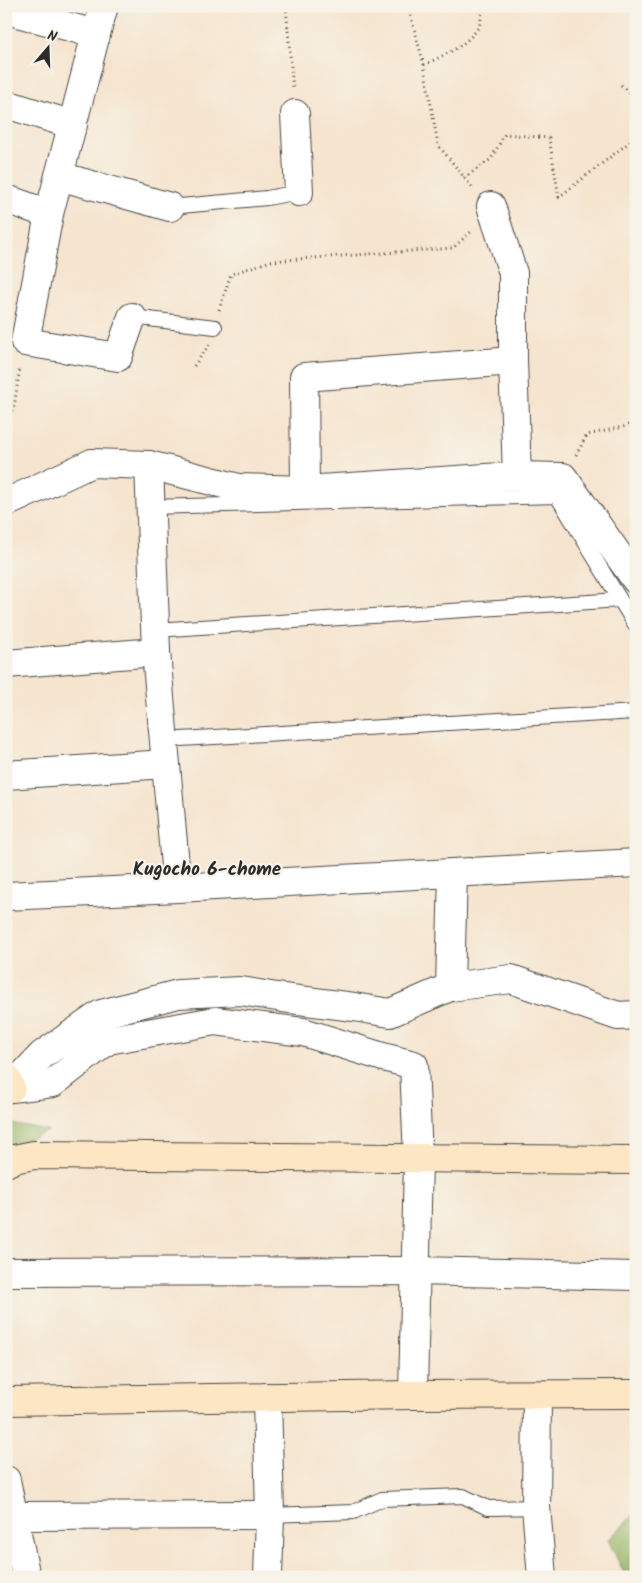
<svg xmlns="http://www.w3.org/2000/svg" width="642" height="1583" font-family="Kalam,sans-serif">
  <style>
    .forest { fill: #92b062; stroke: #5e6e46 }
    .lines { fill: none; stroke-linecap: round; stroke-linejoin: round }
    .lane-casing { stroke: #494743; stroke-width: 16 }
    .street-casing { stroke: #494743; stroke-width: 30 }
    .secondary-casing { stroke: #494743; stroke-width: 30 }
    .path { stroke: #494743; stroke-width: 3; stroke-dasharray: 1 4; stroke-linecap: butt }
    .lane { stroke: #fff; stroke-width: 14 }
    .street { stroke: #fff; stroke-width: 28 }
    .secondary { stroke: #fce6c4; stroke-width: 28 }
    .labels { text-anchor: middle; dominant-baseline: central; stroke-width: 4.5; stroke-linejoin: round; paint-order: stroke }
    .neighbourhood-label { font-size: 19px; font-weight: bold; fill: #2b2b2b; stroke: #f7f3e8 }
  </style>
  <rect width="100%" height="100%" fill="#f7f3e8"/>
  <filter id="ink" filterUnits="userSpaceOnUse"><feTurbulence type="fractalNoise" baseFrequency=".02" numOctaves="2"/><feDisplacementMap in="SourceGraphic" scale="10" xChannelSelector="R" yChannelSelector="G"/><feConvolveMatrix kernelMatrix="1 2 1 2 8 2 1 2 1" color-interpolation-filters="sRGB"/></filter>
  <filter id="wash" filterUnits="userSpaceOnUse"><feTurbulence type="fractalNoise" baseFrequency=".0096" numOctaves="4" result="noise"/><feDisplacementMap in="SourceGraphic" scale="20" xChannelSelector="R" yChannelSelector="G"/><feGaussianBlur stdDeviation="1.12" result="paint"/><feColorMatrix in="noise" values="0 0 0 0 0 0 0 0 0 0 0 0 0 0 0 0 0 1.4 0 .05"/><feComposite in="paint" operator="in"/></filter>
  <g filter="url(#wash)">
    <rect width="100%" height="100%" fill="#f5e4ce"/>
    <!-- forest -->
    <g class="forest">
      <polygon points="6,1123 49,1131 6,1148"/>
      <polygon points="636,1512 636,1577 626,1577 608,1540"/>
    </g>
  </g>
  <g filter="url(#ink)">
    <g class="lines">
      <!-- lane casing -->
      <g class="lane-casing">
        <g id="lane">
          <polyline points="170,207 267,198 299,192"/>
          <polyline points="132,317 215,327"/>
          <polyline points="150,507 557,496 636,626"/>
          <polyline points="155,630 620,600"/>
          <polyline points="163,740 636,712"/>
          <polyline points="270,1515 353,1512 382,1499 463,1496 488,1508 536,1507"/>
        </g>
      </g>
      <!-- street casing -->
      <g class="street-casing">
        <g id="street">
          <polyline points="104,6 96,34 49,214 25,342 118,357 132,317"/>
          <polyline points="6,10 96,34"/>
          <polyline points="6,104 73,125"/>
          <polyline points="295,114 299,192"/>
          <polyline points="59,176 170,207"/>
          <polyline points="6,199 49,214"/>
          <polyline points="491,206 513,273 513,361"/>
          <polyline points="149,465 156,652 177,888"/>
          <polyline points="305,490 304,377 513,361 517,476"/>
          <polyline points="6,503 92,463 149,465 239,488 305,490 517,476 563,477 636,580"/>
          <polyline points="6,664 156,652"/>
          <polyline points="6,775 165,764"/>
          <polyline points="6,896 177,888 636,863"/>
          <polyline points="450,987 453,873"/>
          <polyline points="11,1088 53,1083 108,1040 215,1021 303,1032 383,1057 414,1065 418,1158 413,1395"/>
          <polyline points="11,1088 42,1055 101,1014 178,994 241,991 283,998 354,1007 390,1013 450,987 511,979 618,1016 636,1015"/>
          <polyline points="6,1272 415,1271 636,1276"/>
          <polyline points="537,1395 536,1507 542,1577"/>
          <polyline points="267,1397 270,1515 268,1577"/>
          <polyline points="6,1480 26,1577"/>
          <polyline points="14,1516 270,1515"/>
        </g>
      </g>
      <!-- secondary casing -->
      <g class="secondary-casing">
        <g id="secondary">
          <polyline points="6,1077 11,1088 6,1089"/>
          <polyline points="6,1163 14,1159 34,1155 636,1160"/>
          <polyline points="6,1401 413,1395 636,1394"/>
        </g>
      </g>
      <!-- path -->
      <g class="path">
        <polyline points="286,6 293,90"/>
        <polyline points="408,6 424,65 438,145 473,188"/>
        <path d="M 424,65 C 444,55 465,47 478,28 C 482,22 480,13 485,6"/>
        <polyline points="621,85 636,98"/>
        <polyline points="464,178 491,159 505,134 549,138 559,197 636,137"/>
        <polyline points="219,310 231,274 271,261 453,248 472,231"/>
        <polyline points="194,366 209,345"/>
        <polyline points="6,419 14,407 20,367"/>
        <polyline points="576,455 587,435 627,426 636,417"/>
      </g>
      <!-- lane -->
      <use href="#lane" class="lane"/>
      <!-- street -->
      <use href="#street" class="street"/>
      <!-- secondary -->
      <use href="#secondary" class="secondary"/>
    </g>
  </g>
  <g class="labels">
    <!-- neighbourhood labels -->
    <g class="neighbourhood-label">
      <text x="207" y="870">Kugocho 6-chome</text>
    </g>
  </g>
  <!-- margin -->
  <rect width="642" height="1583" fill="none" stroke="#f7f3e8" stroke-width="25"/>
  <!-- north arrow -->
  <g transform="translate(48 48) rotate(19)" stroke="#f7f3e8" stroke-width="4" paint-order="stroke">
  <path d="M0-4L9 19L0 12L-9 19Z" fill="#2b2b2b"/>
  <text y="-8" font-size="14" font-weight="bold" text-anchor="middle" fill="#2b2b2b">N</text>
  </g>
</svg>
